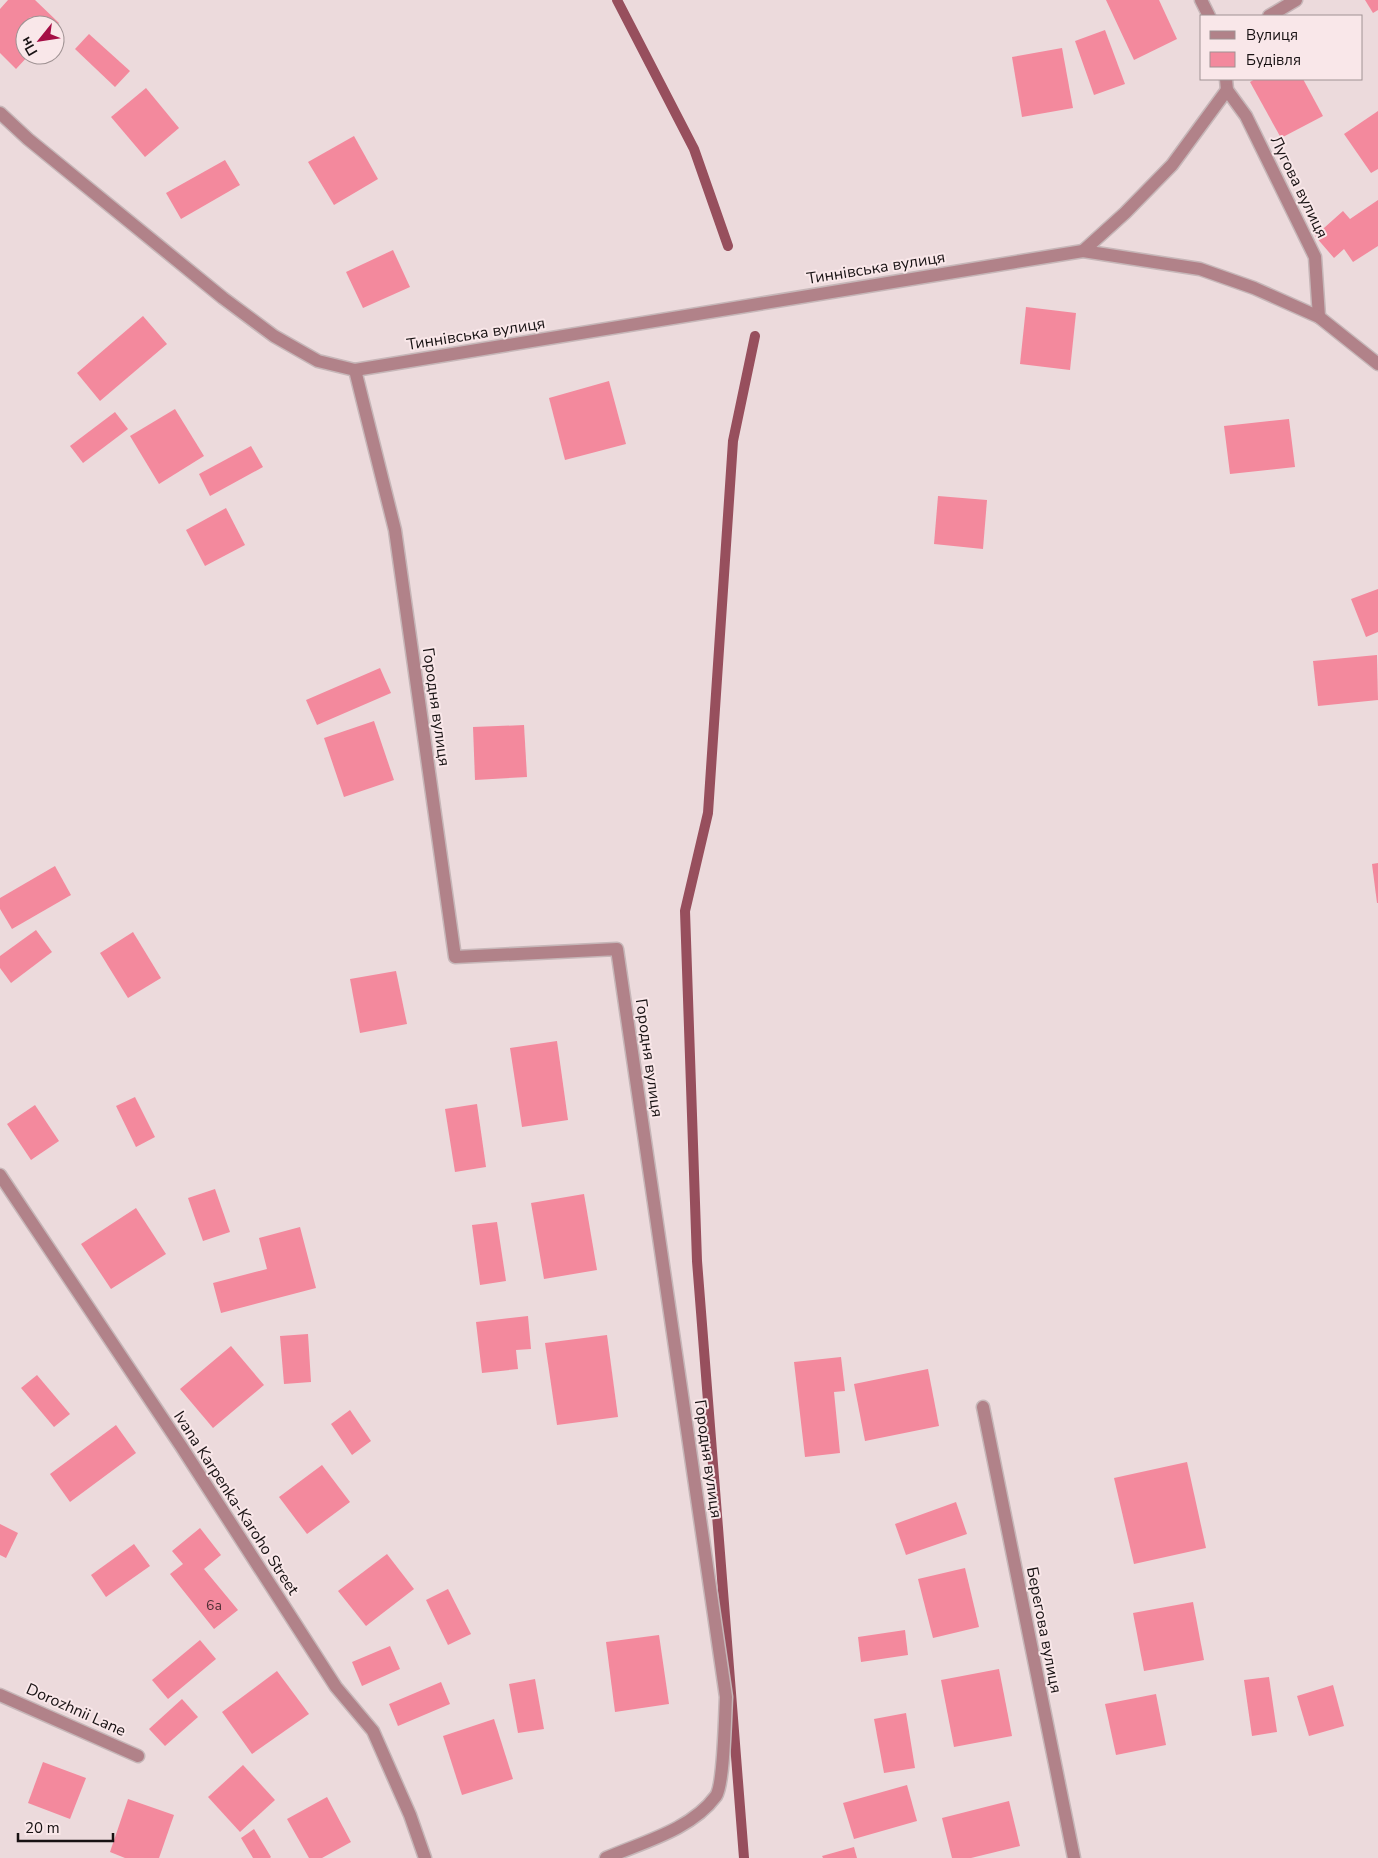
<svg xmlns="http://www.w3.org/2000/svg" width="1378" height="1858" font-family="'Nunito Sans',sans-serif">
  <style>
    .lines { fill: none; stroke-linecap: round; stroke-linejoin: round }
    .stream { stroke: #974f5d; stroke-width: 10 }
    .building { fill: #f3899d }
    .street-casing { stroke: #c6b6b8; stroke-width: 15 }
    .street { stroke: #b18289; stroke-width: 12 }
    .labels { text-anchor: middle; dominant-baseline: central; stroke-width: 4; stroke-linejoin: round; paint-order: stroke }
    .number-label { font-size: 14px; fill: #4f3036 }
    .street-label { font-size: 16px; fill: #181213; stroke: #f9e7e9 }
  </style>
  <rect width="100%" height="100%" fill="#ecdadc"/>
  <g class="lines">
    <!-- stream -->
    <g class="stream">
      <polyline points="617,0 694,149 728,246"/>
      <polyline points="744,1858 697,1261 685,911 708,813 733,441 755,336"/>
    </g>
  </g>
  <!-- building -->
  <g class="building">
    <polygon points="8,0 35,0 59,23 55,27 55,25 25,25 25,55 29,55 16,69 0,53 0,9"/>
    <polygon points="1106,0 1159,0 1177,39 1134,60"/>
    <polygon points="1365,0 1378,0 1378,10 1373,13"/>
    <polygon points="1105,30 1125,84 1094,95 1075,41"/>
    <polygon points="89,34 130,71 115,87 75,49"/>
    <polygon points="1062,48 1073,108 1022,117 1012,57"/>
    <polygon points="1255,79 1303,79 1323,116 1281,138 1250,82"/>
    <polygon points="146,88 179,128 145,157 111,117"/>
    <polygon points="1378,111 1378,169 1371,173 1344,134"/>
    <polygon points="354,136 378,179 334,205 308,162"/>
    <polygon points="225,160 240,185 181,219 166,193"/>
    <polygon points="1378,200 1378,246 1353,262 1344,249 1334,258 1315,236 1343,211 1350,219"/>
    <polygon points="393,250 410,287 363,308 346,272"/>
    <polygon points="1026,307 1076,313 1070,370 1020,364"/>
    <polygon points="143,316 167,344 100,401 77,373"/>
    <polygon points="609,381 626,444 565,460 549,398"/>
    <polygon points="175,409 204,456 159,484 130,436"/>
    <polygon points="115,412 128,429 83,463 70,446"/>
    <polygon points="1289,419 1295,467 1230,474 1224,426"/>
    <polygon points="251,446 263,467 210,496 199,474"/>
    <polygon points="938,496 987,500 983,549 934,544"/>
    <polygon points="226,508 245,545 205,566 186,530"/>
    <polygon points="1378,589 1378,632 1366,637 1351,599"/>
    <polygon points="1377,655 1378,700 1318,706 1313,661"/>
    <polygon points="380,668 391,693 317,725 306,700"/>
    <polygon points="374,721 394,780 344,797 324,738"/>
    <polygon points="524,725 527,777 475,780 473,727"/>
    <polygon points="1378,863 1378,903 1377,903 1372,864"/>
    <polygon points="55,866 71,895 12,929 0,909 0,898"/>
    <polygon points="36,930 52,952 11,983 0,968 0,956"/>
    <polygon points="133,932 161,978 128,998 100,953"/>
    <polygon points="396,971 407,1024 360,1033 350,979"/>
    <polygon points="557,1041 568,1120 522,1127 510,1048"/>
    <polygon points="135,1097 155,1137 136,1147 116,1106"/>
    <polygon points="477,1104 486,1167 455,1172 445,1109"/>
    <polygon points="35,1105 59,1141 31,1160 7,1124"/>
    <polygon points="215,1189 230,1232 203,1241 188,1198"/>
    <polygon points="584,1194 597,1270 544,1279 531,1203"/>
    <polygon points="136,1208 166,1254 111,1289 81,1244"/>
    <polygon points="497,1222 506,1281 480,1285 472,1225"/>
    <polygon points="300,1227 316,1288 221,1313 213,1283 267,1269 259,1238"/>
    <polygon points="528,1316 531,1349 516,1350 518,1369 482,1373 476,1322"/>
    <polygon points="308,1334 311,1382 284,1384 280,1336"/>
    <polygon points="607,1335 618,1417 557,1425 545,1343"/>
    <polygon points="231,1346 264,1385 213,1428 180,1389"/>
    <polygon points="841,1357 845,1391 834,1392 840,1453 805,1457 794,1362"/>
    <polygon points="928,1369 939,1426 865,1441 854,1384"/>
    <polygon points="37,1375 70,1414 54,1427 21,1388"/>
    <polygon points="350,1410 371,1441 352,1455 331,1424"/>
    <polygon points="116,1425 136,1453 70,1502 50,1474"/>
    <polygon points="1187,1462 1206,1548 1134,1564 1114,1478"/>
    <polygon points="322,1465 350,1502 307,1534 279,1497"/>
    <polygon points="956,1502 967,1534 906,1555 895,1524"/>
    <polygon points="0,1524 18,1533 6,1558 0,1555"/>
    <polygon points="200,1528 221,1555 204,1569 238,1610 214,1629 170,1574 183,1564 172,1551"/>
    <polygon points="134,1544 150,1566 106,1597 91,1575"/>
    <polygon points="387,1554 414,1589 366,1626 338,1591"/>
    <polygon points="965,1568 979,1627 933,1638 918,1579"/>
    <polygon points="448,1589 471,1634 448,1645 426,1600"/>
    <polygon points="1193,1602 1204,1660 1144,1671 1133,1613"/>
    <polygon points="905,1630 908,1655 861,1662 858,1637"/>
    <polygon points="659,1635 669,1704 615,1712 606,1642"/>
    <polygon points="200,1640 216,1659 168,1699 152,1680"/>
    <polygon points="390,1646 400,1669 362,1686 352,1662"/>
    <polygon points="999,1669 1012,1736 954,1747 941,1680"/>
    <polygon points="277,1671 309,1714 252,1754 222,1712"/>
    <polygon points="1269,1677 1277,1732 1252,1736 1244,1680"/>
    <polygon points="535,1679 544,1729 518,1733 509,1684"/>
    <polygon points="441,1682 450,1704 398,1726 389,1704"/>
    <polygon points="1333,1685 1344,1726 1309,1736 1297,1696"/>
    <polygon points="1156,1694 1166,1745 1116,1755 1105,1704"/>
    <polygon points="182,1699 198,1717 165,1746 149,1729"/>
    <polygon points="906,1713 915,1768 884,1773 874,1719"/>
    <polygon points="494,1719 513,1779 462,1795 443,1736"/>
    <polygon points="43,1762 86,1778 70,1819 28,1803"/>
    <polygon points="243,1765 275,1800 240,1832 208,1797"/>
    <polygon points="907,1785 917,1821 854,1839 843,1803"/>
    <polygon points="327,1797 351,1842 322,1858 309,1858 287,1819"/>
    <polygon points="128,1799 174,1815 159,1858 125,1858 110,1852"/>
    <polygon points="1009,1801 1020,1846 971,1858 952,1858 942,1818"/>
    <polygon points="254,1829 271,1857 270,1858 253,1858 241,1838"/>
    <polygon points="854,1847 857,1858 823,1858 822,1856"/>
  </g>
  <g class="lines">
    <!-- street casing -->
    <g class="street-casing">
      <g id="street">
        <polyline points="1201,0 1209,16"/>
        <polyline points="1269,16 1296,0"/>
        <polyline points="1226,79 1227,90 1246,116 1315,257 1319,317"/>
        <polyline points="0,113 28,139 223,298 274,336 318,361 355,370 1083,251 1200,269 1254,288 1319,317 1378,364"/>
        <polyline points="1083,251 1125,213 1172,165 1227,90"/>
        <path d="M 355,370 L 395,530 L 455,957 L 617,949 L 726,1697 C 725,1714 724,1784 716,1796 C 691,1830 643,1842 606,1858"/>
        <polyline points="0,1175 181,1446 336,1687 373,1731 410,1815 425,1858"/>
        <polyline points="983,1407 1074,1858"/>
        <polyline points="0,1695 138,1756"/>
      </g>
    </g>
    <!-- street -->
    <use href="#street" class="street"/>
  </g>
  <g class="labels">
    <!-- number labels -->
    <g class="number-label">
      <text x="214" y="1605">6а</text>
    </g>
    <!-- street labels -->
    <g class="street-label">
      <text transform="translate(1299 187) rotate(64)">Лугова вулиця</text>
      <text transform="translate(876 268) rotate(-9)">Тиннівська вулиця</text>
      <text transform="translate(476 334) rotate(-9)">Тиннівська вулиця</text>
      <text transform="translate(436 707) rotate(82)">Городня вулиця</text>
      <text transform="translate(649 1058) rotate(82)">Городня вулиця</text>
      <text transform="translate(708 1459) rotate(82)">Городня вулиця</text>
      <text transform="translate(236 1503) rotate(57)">Ivana Karpenka-Karoho Street</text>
      <text transform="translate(1044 1630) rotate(79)">Берегова вулиця</text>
      <text transform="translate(76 1710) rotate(24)">Dorozhnii Lane</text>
    </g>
  </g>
  <!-- legend -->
  <rect x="1200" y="15" width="162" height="65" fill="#f9e7e9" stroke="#9f9293"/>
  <rect x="1210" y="31" width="25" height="8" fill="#b18289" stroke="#9f9293"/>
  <text x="1246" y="40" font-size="15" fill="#181213">Вулиця</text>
  <rect x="1210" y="52" width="25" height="15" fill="#f3899d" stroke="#9f9293"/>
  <text x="1246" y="65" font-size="15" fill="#181213">Будівля</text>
  <!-- north arrow -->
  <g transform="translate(40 40) rotate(240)"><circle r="24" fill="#f9e7e9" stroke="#9f9293"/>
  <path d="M0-4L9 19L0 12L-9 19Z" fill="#a50e45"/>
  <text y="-8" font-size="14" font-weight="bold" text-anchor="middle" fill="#181213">Пн</text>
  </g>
  <!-- scale -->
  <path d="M18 1833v8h95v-8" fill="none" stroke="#181213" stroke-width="2.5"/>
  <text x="25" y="1833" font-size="15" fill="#181213" stroke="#f9e7e9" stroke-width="4" paint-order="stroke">20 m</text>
</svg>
